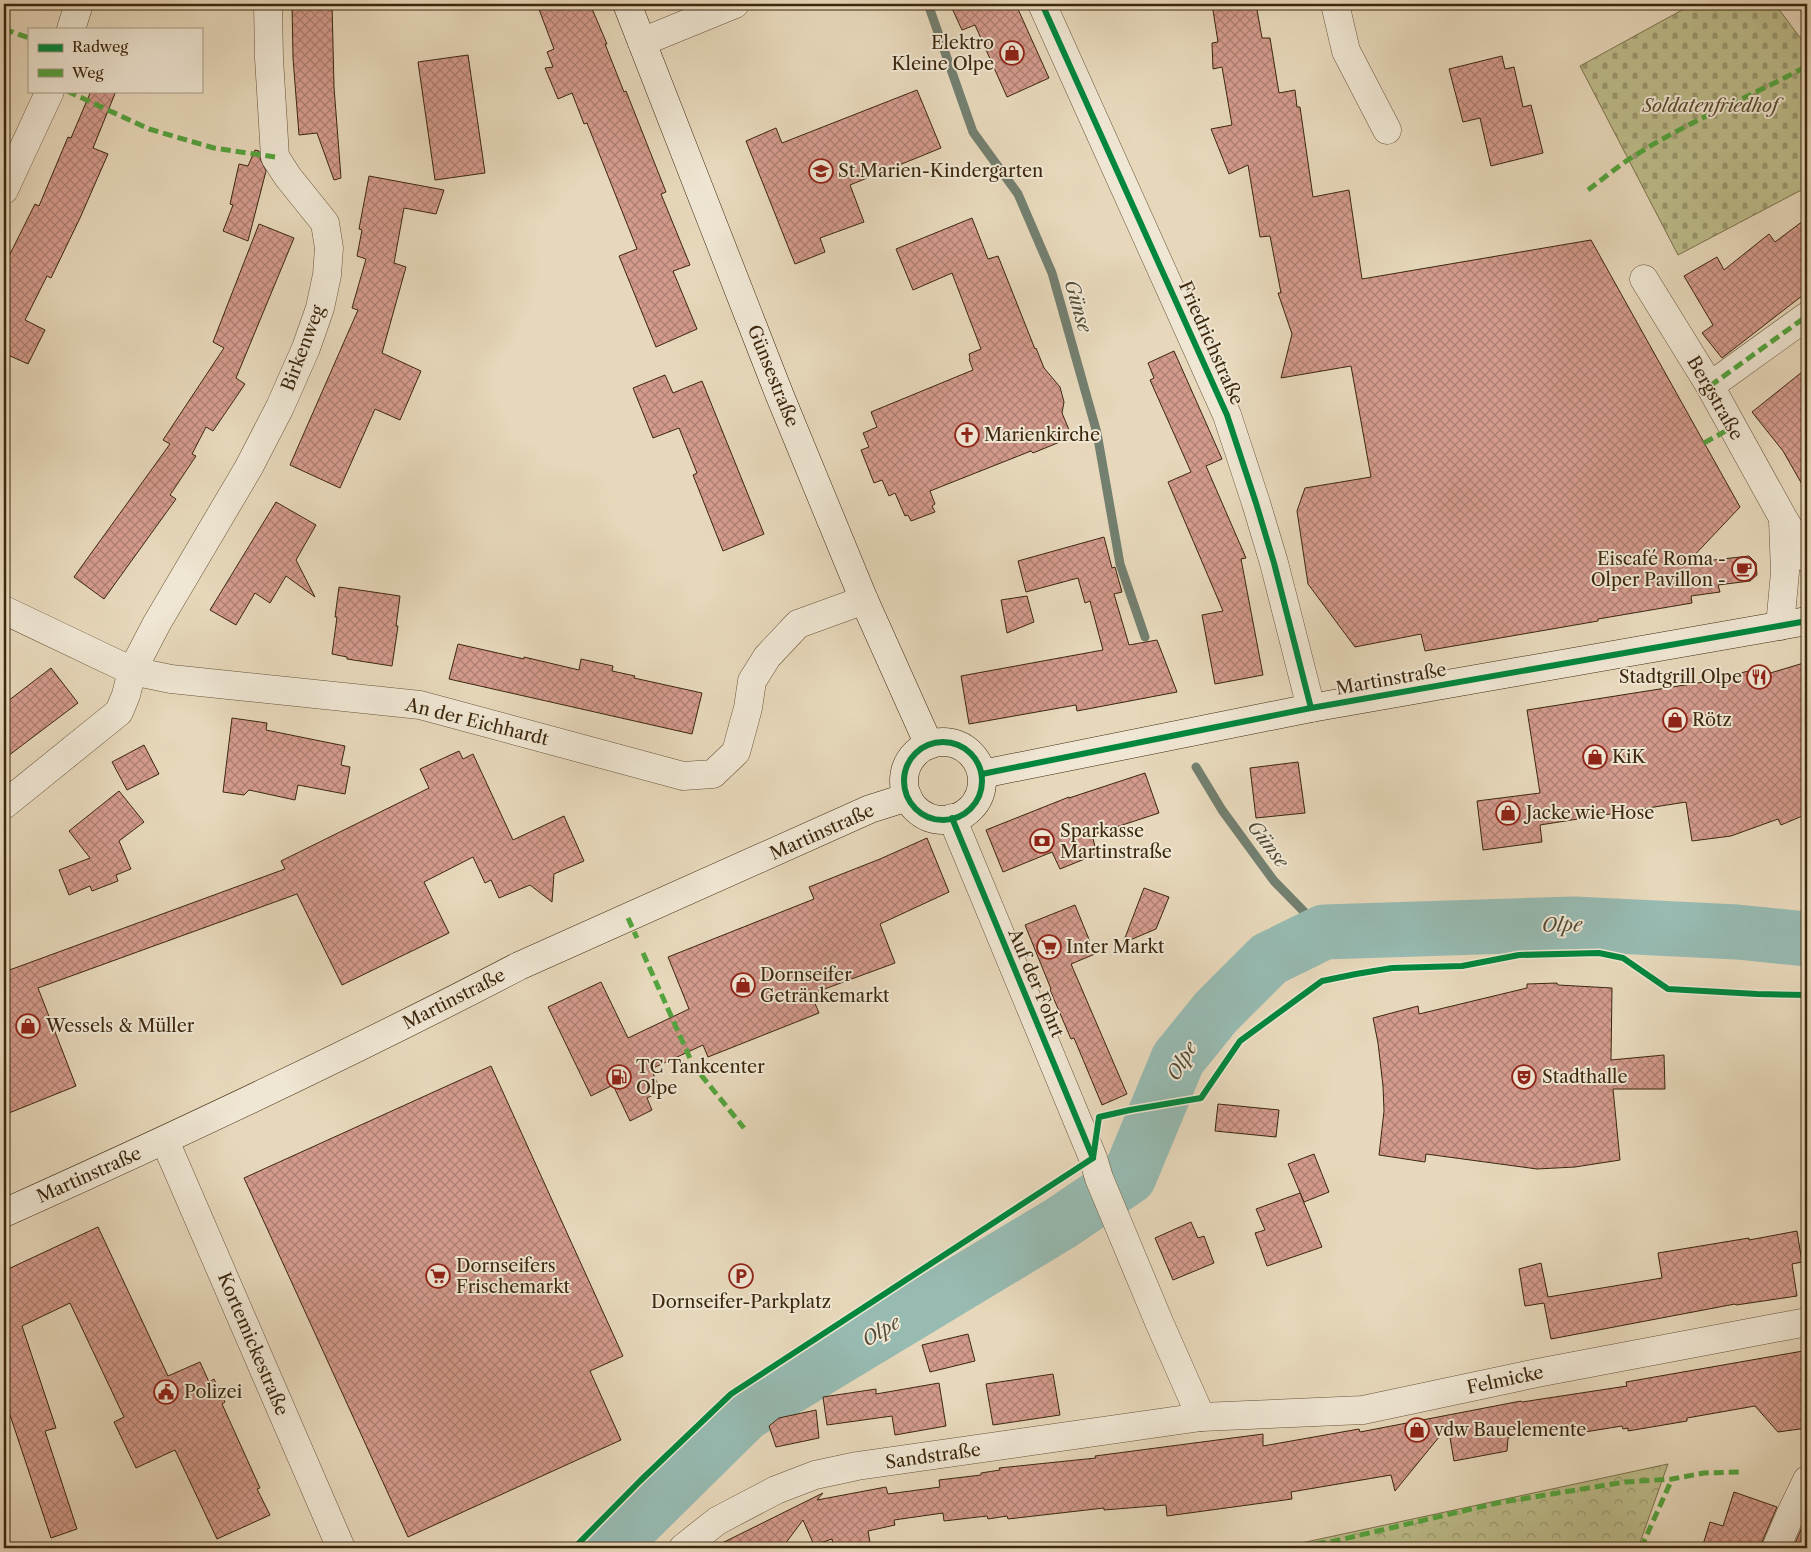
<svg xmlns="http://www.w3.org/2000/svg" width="1811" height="1552" font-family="'Libre Caslon Text',serif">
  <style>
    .forest { fill: url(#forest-crowns); stroke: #7c724c }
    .cemetery { fill: url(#cemetery-stones); stroke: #7c724c }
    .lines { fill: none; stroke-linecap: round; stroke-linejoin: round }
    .stream { stroke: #737f6f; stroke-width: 9 }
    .river { stroke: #97bab1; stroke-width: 55 }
    .building { fill: url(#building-cross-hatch); stroke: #3c270d }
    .street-casing { stroke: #675338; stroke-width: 29 }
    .secondary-casing { stroke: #3c270d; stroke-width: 29 }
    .street { stroke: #efe6d3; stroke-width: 28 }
    .secondary { stroke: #efe6d3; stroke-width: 28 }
    .quiet { stroke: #54a33e; stroke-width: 5; stroke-dasharray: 10 5; stroke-linecap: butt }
    .cycleway-casing { stroke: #efe6d3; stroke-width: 9 }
    .cycleway { stroke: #00873e; stroke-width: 6 }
    .labels { text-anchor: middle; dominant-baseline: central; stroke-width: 4; stroke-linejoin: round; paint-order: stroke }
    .poi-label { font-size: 18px; fill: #3c270d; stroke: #efe6d3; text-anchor: start }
    .park-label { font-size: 18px; font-style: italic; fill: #5c4c2c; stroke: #efe6d3 }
    .street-label { font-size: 18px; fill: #3c270d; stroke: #efe6d3 }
    .water-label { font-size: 19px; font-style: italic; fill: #534c36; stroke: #efe6d3 }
  </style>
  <defs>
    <pattern id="forest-crowns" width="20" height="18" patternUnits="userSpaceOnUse" patternTransform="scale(1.25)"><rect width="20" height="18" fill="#bdbc8b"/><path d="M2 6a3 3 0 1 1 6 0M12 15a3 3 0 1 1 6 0" fill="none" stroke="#9b9970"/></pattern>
    <pattern id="cemetery-stones" width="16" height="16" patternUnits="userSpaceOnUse" patternTransform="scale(1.25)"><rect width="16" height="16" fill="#bdbc8b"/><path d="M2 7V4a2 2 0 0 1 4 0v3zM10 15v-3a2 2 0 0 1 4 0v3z" fill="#9b9970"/></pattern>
    <pattern id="building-cross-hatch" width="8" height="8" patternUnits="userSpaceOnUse" patternTransform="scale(1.25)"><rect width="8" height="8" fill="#d49b8d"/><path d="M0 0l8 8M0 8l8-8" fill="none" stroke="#ad7e72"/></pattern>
  </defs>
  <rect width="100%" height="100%" fill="#e7d8bb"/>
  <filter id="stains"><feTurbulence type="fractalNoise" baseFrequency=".004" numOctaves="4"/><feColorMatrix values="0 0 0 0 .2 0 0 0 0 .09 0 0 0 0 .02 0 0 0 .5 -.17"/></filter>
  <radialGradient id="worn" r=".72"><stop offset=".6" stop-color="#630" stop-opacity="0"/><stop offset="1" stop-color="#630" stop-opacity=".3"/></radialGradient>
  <!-- forest -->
  <polygon class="forest" points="1668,1464 1638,1548 1278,1548"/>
  <!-- cemetery -->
  <polygon class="cemetery" points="1693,4 1775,4 1807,47 1807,187 1678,255 1580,66"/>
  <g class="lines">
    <!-- stream -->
    <g class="stream">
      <polyline points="928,4 973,132 1018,194 1052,273 1097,433 1120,564 1145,637"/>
      <polyline points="1196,767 1222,810 1274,881 1324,932"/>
    </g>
    <!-- river -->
    <polyline class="river" points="609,1548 746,1413 1061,1223 1129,1177 1178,1059 1216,1012 1269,959 1324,932 1574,924 1737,932 1807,939"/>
  </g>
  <!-- building -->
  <g class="building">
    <polygon points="292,4 332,4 334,87 341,178 334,180 317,133 299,135 293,58"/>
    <polygon points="537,4 590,4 607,44 605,44 624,92 626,91 666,192 661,194 690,265 673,271 697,329 656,347 619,256 637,249 587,123 584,124 572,93 558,99 545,68 553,67 547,52 554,49"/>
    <polygon points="950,4 1024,4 1017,7 1049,78 1007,97 975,25 962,30"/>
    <polygon points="1212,4 1256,4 1262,38 1270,38 1279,93 1295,90 1297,107 1300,107 1313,197 1349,190 1362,279 1591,240 1740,507 1687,563 1749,556 1756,563 1757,575 1750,581 1718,585 1720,592 1691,596 1692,603 1598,619 1598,621 1425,651 1421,634 1355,647 1308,584 1297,511 1305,488 1371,477 1351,366 1281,378 1292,334 1278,293 1281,293 1270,236 1260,237 1248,165 1229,174 1211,129 1232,125 1222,67 1213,69 1212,43 1218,42"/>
    <polygon points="468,55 485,173 435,180 418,62"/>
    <polygon points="1502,56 1505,69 1514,67 1523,107 1531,105 1543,153 1491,166 1480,118 1463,122 1449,69"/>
    <polygon points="917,90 941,148 850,185 864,222 820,238 825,252 795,264 746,141 776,128 782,143"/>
    <polygon points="91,91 116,91 93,148 108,154 80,218 51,278 47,276 25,320 45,330 28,364 8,355 4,364 4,266 35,204 39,206 68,137 71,138"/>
    <polygon points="255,150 259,151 260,158 266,171 248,241 223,231 233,205 230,204 239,164 248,166"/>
    <polygon points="369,176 444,190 436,214 404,208 394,263 406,267 382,353 421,371 400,420 375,409 340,488 290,465 358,310 352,308 366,259 357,256 362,230 359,229"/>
    <polygon points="972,218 988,259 998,256 1035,349 1036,348 1044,368 1060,387 1064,402 1062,413 1072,437 1033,453 1031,451 930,491 935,504 932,506 935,512 911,521 908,515 905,516 895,493 889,496 882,480 874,483 861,450 869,447 863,433 877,427 871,412 973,370 969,359 970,358 969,354 981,349 952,273 913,290 896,249"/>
    <polygon points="1807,218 1807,292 1722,358 1702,333 1713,325 1684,276 1717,257 1724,270 1769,234 1775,242"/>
    <polygon points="259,224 294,238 236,378 245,384 213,431 206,427 192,454 196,456 170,495 176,499 104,599 74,577 170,444 163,440 224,348 213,342"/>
    <polygon points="1174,351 1222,459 1206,466 1246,558 1241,559 1263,675 1215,684 1202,615 1223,611 1168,482 1191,472 1150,380 1154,378 1148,363"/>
    <polygon points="1807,368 1807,493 1783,451 1752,412"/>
    <polygon points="665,375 673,393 702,381 764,534 723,551 693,475 697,473 679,428 653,438 633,388"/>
    <polygon points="276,502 316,525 296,560 315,597 286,576 270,603 255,593 236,625 210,610"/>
    <polygon points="1104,537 1112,568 1115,567 1122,592 1114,594 1129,645 1157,640 1177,692 1077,711 1076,705 969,724 961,676 1103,650 1090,601 1085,603 1078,578 1026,592 1018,561"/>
    <polygon points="339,587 400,596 396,626 398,626 392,666 347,659 347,657 332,654 337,617 335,617"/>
    <polygon points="1027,596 1034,622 1007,633 1001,600"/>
    <polygon points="458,644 524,659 524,657 579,670 581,659 613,666 612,671 635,676 634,678 702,693 692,734 449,679"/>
    <polygon points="1807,662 1807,814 1781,825 1778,819 1731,836 1692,841 1686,802 1540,825 1542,842 1483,850 1477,801 1540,793 1527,710 1704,682 1765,667 1767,674"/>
    <polygon points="51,668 78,703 4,759 4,704"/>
    <polygon points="232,718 267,723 266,730 345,746 341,765 350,767 345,794 298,785 295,800 249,790 244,795 223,792"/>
    <polygon points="144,745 159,774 127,790 112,762"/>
    <polygon points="459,751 463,759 473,754 513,840 564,816 584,861 554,874 552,902 530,885 499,898 491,880 485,883 473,857 424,882 449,933 342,985 297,894 38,988 76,1086 4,1115 4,972 285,869 281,861 429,788 420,769"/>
    <polygon points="1298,762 1305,813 1256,818 1250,768"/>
    <polygon points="1145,773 1159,813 1092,835 1097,854 1060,869 1052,852 1003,872 986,830 1069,797 1069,798"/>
    <polygon points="119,791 144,822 119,841 131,869 116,875 118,881 92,891 90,886 69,895 59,870 90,858 69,831"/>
    <polygon points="927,838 949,892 880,924 895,963 811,994 819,1013 708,1057 703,1045 651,1069 661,1091 647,1098 652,1110 630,1121 613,1085 591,1096 548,1007 601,982 628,1038 689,1009 668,957 814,899 809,887 880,859"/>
    <polygon points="1144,888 1169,897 1156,929 1123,943"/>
    <polygon points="1075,905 1095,954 1071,964 1127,1094 1102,1105 1074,1038 1071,1039 1050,990 1051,989 1025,925"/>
    <polygon points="1557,983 1558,985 1612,988 1611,1060 1664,1055 1665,1089 1613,1089 1620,1160 1575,1167 1537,1169 1426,1154 1425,1162 1379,1155 1384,1111 1383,1086 1378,1043 1373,1018 1418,1006 1419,1014 1527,988 1527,984"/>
    <polygon points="491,1066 623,1356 590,1371 621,1440 408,1537 244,1178"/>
    <polygon points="1218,1104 1279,1110 1276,1137 1215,1131"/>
    <polygon points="1314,1154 1329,1192 1304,1202 1288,1164"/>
    <polygon points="1300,1193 1322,1247 1267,1266 1255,1233 1265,1230 1256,1209"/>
    <polygon points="1191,1222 1198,1238 1204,1236 1214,1263 1173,1280 1155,1238"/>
    <polygon points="98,1227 168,1376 200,1362 209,1382 214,1379 225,1402 222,1404 260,1488 257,1489 270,1515 217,1539 175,1450 136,1468 114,1422 124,1417 70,1303 22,1326 56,1428 45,1431 77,1529 51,1538 4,1397 4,1271"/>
    <polygon points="1797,1231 1802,1262 1792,1264 1797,1296 1736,1305 1735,1304 1551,1339 1544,1303 1525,1306 1519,1269 1541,1263 1548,1297 1662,1278 1658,1253 1749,1238 1749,1240"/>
    <polygon points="968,1334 975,1361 930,1372 922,1345"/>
    <polygon points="1803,1351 1807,1351 1807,1428 1778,1432 1755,1406 1687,1418 1687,1421 1628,1431 1628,1428 1623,1429 1622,1426 1560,1436 1558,1429 1508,1438 1507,1451 1454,1461 1448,1426 1395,1491 1391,1475 1291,1492 1292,1499 1167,1516 1166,1505 1104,1510 1104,1508 1008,1519 1007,1516 988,1519 987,1516 944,1521 943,1513 894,1520 895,1525 868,1531 871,1548 834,1548 832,1539 814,1545 803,1520 782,1548 712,1548 823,1493 817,1500 886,1487 888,1494 940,1487 939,1480 981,1475 981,1473 1000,1470 999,1468 1096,1458 1095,1456 1263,1434 1263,1446 1359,1429 1360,1432 1521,1401 1522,1402 1627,1386 1626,1382"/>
    <polygon points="1053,1374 1060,1415 993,1425 986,1384"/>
    <polygon points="939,1383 946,1426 895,1435 892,1416 827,1425 823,1397 876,1389 876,1394"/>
    <polygon points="816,1410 819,1438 776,1447 769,1426 779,1418"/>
    <polygon points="1734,1492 1777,1507 1762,1542 1761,1548 1702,1548 1710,1522 1723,1526"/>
    <polygon points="1806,1518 1807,1548 1793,1548"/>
  </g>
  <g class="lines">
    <!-- street casing -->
    <g class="street-casing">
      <g id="street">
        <polyline points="1042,4 1227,415 1256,503 1274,563 1311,708"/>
        <polyline points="1335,4 1346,51 1387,130"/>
        <polyline points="71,29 79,4"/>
        <polyline points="642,42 735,4"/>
        <polyline points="4,190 50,91"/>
        <polyline points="1644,279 1710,386 1783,518 1807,558"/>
        <polyline points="1710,386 1807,316"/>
        <polyline points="4,610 132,671 171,679 420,705 683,776 713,774 736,752 748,708 752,681 767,657 798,624 864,600"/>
        <polyline points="1780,626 1785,572 1783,520"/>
        <polyline points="4,805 119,712 126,695 132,671 157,623 249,467 280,407 306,348 320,308 327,275 329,248 325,223 288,177 275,157 269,58 268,4"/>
        <polyline points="952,818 1093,1158 1099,1178 1159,1322 1201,1417"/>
        <polyline points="165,1141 341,1548"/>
        <polyline points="683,1548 717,1521 776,1490 815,1475 857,1466 1201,1417 1363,1410 1537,1373 1807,1322"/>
        <polyline points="1776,1548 1792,1511 1807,1480"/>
      </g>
    </g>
    <!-- secondary casing -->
    <g class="secondary-casing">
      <g id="secondary">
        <polyline points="627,4 780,396 864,600 929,745"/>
        <circle cx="943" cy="781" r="39"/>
        <polyline points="982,774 1311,708 1807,621"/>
        <path d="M 4,1213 C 178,1135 350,1054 519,966 L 870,809 L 908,797"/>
      </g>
    </g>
    <!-- street -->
    <use href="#street" class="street"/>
    <!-- secondary -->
    <use href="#secondary" class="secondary"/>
    <!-- quiet -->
    <g class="quiet">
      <polyline points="4,29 29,38"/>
      <polyline points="67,91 149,129 214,148 275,157"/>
      <path d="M 1588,190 C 1603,179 1618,166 1634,156 C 1689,121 1750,97 1807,66"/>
      <polyline points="1710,386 1807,316"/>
      <polyline points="1704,443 1733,427"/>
      <polyline points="628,918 637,938"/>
      <polyline points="643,953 693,1065 744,1128"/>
      <polyline points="1286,1548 1335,1541 1497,1503 1625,1482 1672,1479 1704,1473 1739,1472"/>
      <polyline points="1641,1548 1672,1479"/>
    </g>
    <!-- cycleway casing -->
    <g class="cycleway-casing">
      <g id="cycleway">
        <polyline points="1042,4 1227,415 1256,503 1274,563 1311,708"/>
        <circle cx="943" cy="781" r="39"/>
        <polyline points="982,774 1311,708 1807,621"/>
        <polyline points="952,818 1093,1158"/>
        <polyline points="574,1548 640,1481 731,1394 1093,1158 1099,1117 1130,1110 1201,1098 1240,1041 1322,981 1356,974 1392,968 1462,966 1519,955 1599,953 1623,958 1668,989 1757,994 1807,995"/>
      </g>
    </g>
    <!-- cycleway -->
    <use href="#cycleway" class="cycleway"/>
  </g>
  <!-- icons -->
  <defs>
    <g id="shop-ring" transform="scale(1.25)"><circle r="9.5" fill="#efe6d3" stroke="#8f2418" stroke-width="1.5"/><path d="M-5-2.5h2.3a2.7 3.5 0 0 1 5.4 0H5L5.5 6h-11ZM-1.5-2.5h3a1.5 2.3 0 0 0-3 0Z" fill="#8f2418"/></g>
    <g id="school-ring" transform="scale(1.25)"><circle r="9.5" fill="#efe6d3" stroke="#8f2418" stroke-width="1.5"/><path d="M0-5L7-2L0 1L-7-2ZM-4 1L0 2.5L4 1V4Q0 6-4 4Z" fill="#8f2418"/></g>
    <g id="church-ring" transform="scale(1.25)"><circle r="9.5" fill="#efe6d3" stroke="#8f2418" stroke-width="1.5"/><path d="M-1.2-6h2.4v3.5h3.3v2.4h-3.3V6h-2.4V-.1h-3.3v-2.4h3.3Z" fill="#8f2418"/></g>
    <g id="cafe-ring" transform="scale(1.25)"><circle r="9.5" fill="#efe6d3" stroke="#8f2418" stroke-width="1.5"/><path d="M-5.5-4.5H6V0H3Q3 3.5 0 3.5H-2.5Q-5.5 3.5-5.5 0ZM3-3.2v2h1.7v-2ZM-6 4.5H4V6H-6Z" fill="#8f2418"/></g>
    <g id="restaurant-ring" transform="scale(1.25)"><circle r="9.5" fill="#efe6d3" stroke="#8f2418" stroke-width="1.5"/><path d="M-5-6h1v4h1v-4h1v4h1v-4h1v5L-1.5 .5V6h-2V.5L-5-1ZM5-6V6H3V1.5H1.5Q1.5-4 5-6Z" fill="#8f2418"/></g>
    <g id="bank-ring" transform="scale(1.25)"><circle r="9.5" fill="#efe6d3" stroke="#8f2418" stroke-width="1.5"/><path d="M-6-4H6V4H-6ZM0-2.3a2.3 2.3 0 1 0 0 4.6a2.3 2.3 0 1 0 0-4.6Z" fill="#8f2418"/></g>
    <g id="supermarket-ring" transform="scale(1.25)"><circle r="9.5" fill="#efe6d3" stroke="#8f2418" stroke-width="1.5"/><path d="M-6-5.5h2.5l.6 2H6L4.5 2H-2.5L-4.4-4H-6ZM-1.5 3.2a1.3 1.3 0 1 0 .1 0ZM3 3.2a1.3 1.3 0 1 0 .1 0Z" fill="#8f2418"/></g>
    <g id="fuel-ring" transform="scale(1.25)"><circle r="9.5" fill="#efe6d3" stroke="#8f2418" stroke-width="1.5"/><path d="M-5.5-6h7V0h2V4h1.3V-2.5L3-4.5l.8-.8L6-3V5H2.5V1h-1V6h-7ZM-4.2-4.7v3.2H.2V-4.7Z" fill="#8f2418"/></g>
    <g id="theatre-ring" transform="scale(1.25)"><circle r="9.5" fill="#efe6d3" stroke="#8f2418" stroke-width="1.5"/><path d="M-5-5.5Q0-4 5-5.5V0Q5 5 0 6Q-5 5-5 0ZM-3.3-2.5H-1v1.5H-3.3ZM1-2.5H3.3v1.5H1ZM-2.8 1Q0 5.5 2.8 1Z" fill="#8f2418"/></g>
    <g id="parking-ring" transform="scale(1.25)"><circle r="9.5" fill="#efe6d3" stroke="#8f2418" stroke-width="1.5"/><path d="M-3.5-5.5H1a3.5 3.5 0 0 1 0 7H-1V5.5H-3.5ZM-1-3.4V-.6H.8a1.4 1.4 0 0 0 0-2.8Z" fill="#8f2418"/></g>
    <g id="civic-ring" transform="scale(1.25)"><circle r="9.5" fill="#efe6d3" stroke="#8f2418" stroke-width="1.5"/><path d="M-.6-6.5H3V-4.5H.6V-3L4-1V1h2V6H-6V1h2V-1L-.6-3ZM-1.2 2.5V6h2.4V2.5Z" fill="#8f2418"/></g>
  </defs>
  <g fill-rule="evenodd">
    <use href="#shop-ring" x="1012" y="53"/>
    <use href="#school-ring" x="821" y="171"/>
    <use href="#church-ring" x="967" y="435"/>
    <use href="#cafe-ring" x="1744" y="569"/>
    <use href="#restaurant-ring" x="1759" y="677"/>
    <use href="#shop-ring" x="1675" y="720"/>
    <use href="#shop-ring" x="1595" y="757"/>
    <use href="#shop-ring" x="1508" y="813"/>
    <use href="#bank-ring" x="1042" y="841"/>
    <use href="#supermarket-ring" x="1049" y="947"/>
    <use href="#shop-ring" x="743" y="985"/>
    <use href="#shop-ring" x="28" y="1026"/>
    <use href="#fuel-ring" x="619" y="1077"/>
    <use href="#theatre-ring" x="1524" y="1077"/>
    <use href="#supermarket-ring" x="438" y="1276"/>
    <use href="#parking-ring" x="741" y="1276"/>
    <use href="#civic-ring" x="166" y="1392"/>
    <use href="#shop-ring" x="1417" y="1430"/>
  </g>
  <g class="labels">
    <!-- poi labels -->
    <g class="poi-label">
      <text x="994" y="43" text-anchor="end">Elektro<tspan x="994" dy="21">Kleine Olpe</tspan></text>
      <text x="838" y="171">St.Marien-Kindergarten</text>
      <text x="984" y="435">Marienkirche</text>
      <text x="1726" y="559" text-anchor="end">Eiscafé Roma -<tspan x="1726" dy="21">Olper Pavillon -</tspan></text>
      <text x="1742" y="677" text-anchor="end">Stadtgrill Olpe</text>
      <text x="1692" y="720">Rötz</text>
      <text x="1612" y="757">KiK</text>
      <text x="1526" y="813">Jacke wie Hose</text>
      <text x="1060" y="831">Sparkasse<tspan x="1060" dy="21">Martinstraße</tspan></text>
      <text x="1066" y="947">Inter Markt</text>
      <text x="760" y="975">Dornseifer<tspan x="760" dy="21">Getränkemarkt</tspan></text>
      <text x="46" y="1026">Wessels &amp; Müller</text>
      <text x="636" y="1067">TC Tankcenter<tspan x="636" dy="21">Olpe</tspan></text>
      <text x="1542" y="1077">Stadthalle</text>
      <text x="456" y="1266">Dornseifers<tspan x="456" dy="21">Frischemarkt</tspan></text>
      <text x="741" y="1302" text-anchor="middle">Dornseifer-Parkplatz</text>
      <text x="184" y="1392">Polizei</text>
      <text x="1434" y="1430">vdw Bauelemente</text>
    </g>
    <!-- park labels -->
    <g class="park-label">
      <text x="1710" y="106">Soldatenfriedhof</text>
    </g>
    <!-- street labels -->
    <g class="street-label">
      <text transform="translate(1211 343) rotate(66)">Friedrichstraße</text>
      <text transform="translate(303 348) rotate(-69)">Birkenweg</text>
      <text transform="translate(773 376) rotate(68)">Günsestraße</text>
      <text transform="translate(1715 398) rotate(60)">Bergstraße</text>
      <text transform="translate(1391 679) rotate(-10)">Martinstraße</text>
      <text transform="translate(477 722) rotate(14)">An der Eichhardt</text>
      <text transform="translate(822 832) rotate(-24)">Martinstraße</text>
      <text transform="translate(1036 983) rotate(67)">Auf der Fohrt</text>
      <text transform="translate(454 999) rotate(-27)">Martinstraße</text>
      <text transform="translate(89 1175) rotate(-24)">Martinstraße</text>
      <text transform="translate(253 1344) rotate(67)">Kortemickestraße</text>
      <text transform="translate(1505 1380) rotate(-12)">Felmicke</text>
      <text transform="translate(933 1456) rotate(-8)">Sandstraße</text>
    </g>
    <!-- water labels -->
    <g class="water-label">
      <text transform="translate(1078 306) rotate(74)">Günse</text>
      <text transform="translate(1268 844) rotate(53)">Günse</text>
      <text transform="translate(1562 925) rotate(-1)">Olpe</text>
      <text transform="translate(1182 1061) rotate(-60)">Olpe</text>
      <text transform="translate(881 1331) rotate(-31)">Olpe</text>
    </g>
  </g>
  <!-- margin -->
  <rect width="1811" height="1552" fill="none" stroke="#e7d8bb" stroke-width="20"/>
  <rect x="5" y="5" width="1801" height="1542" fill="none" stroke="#3c270d" stroke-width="2.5"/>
  <rect x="10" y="10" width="1791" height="1532" fill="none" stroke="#3c270d"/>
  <!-- legend -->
  <rect x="28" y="28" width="175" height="65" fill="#efe6d3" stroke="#a79a84"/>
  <rect x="38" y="44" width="25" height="8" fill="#00873e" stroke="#a79a84"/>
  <text x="72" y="52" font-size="15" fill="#3c270d">Radweg</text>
  <rect x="38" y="69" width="25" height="8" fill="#54a33e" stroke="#a79a84"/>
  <text x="72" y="78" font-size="15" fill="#3c270d">Weg</text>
  <rect width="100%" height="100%" filter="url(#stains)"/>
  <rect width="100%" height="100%" fill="url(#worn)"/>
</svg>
